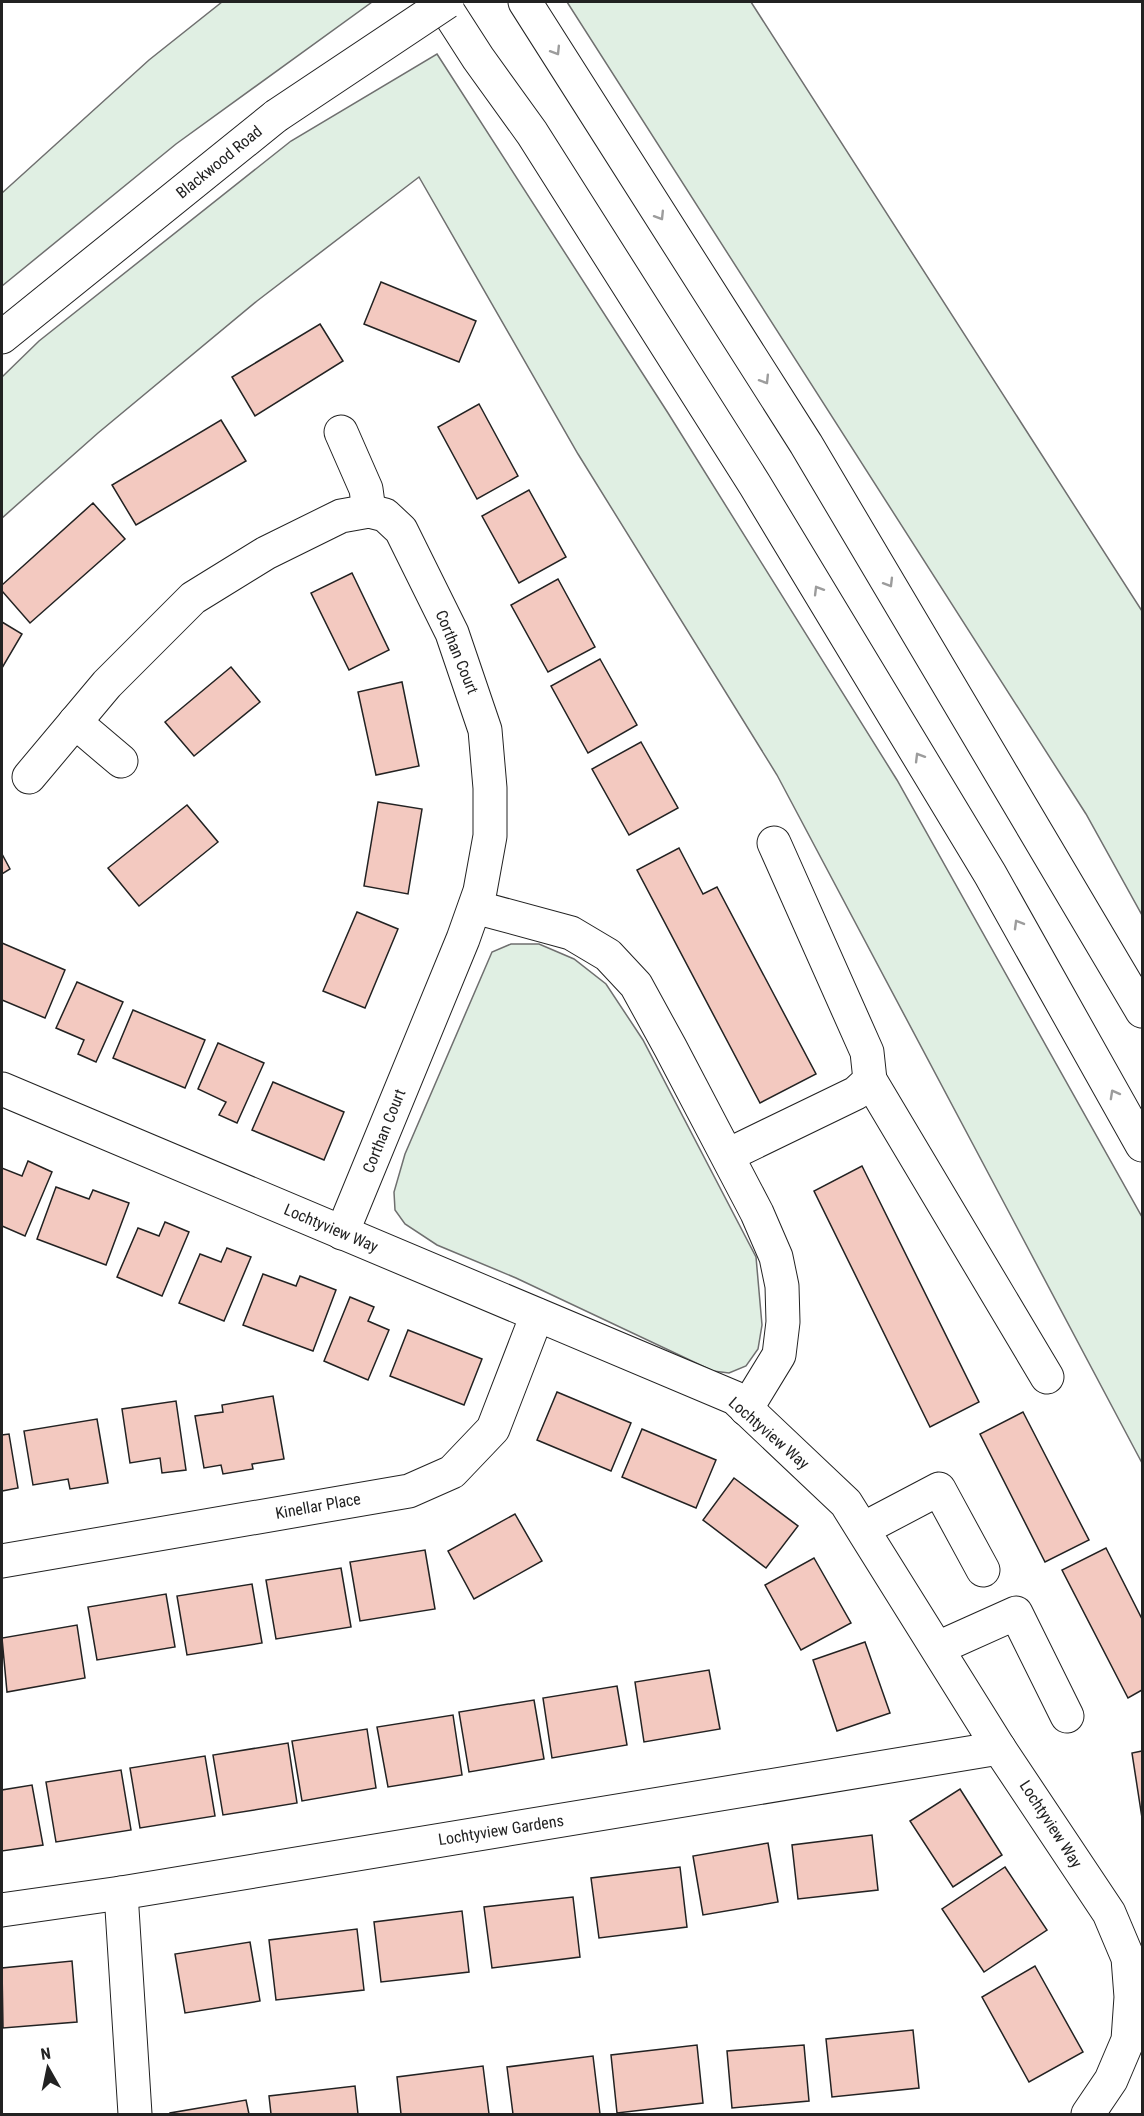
<svg xmlns="http://www.w3.org/2000/svg" width="1144" height="2116" font-family="'Roboto Condensed',sans-serif">
  <style>
    .green { fill: #e0efe3; stroke: #6f6f6f; stroke-width: 1.5 }
    .building { fill: #f3c9c0; stroke: #222; stroke-width: 1.5 }
    .lines { fill: none; stroke-linecap: round; stroke-linejoin: round }
    .minor-casing { stroke: #222; stroke-width: 35 }
    .major-casing { stroke: #222; stroke-width: 35 }
    .highway-casing { stroke: #222; stroke-width: 35 }
    .minor { stroke: #fff; stroke-width: 33 }
    .major { stroke: #fff; stroke-width: 33 }
    .highway { stroke: #fff; stroke-width: 33 }
    .major-bridge-casing { stroke: #222; stroke-width: 35; stroke-linecap: butt }
    .major-bridge { stroke: #fff; stroke-width: 33 }
    .oneway { stroke: #9c9c9c }
    .labels { text-anchor: middle; dominant-baseline: central; stroke-width: 4.5; stroke-linejoin: round; paint-order: stroke }
    .street-label { font-size: 16px; fill: #222; stroke: #fff }
  </style>
  <rect width="100%" height="100%" fill="#fff"/>
  <!-- green -->
  <g class="green">
    <polygon points="222,2 372,2 176,144 2,286 2,193 149,60"/>
    <polygon points="567,2 751,2 1142,611 1142,915 1086,814"/>
    <polygon points="437,54 668,413 897,780 1142,1217 1142,1463 777,775 578,454 419,177 257,301 98,433 2,518 2,377 39,341 291,141"/>
    <polygon points="511,944 539,944 574,959 606,984 643,1040 756,1257 762,1325 758,1349 746,1366 729,1373 713,1371 516,1278 437,1245 405,1224 395,1210 394,1192 405,1154 492,952"/>
  </g>
  <!-- building -->
  <g class="building">
    <polygon points="381,282 476,321 459,362 364,324"/>
    <polygon points="320,324 343,361 255,416 232,377"/>
    <polygon points="479,404 518,476 477,499 438,427"/>
    <polygon points="221,420 246,461 136,525 112,485"/>
    <polygon points="529,490 566,557 519,583 482,516"/>
    <polygon points="93,503 125,539 30,623 2,591 2,585"/>
    <polygon points="352,573 389,650 349,670 311,593"/>
    <polygon points="558,579 595,647 548,672 511,605"/>
    <polygon points="2,622 22,634 2,668"/>
    <polygon points="600,659 637,725 588,753 551,686"/>
    <polygon points="231,667 260,702 194,756 165,722"/>
    <polygon points="402,682 419,766 376,775 358,692"/>
    <polygon points="641,742 678,808 629,835 592,769"/>
    <polygon points="378,802 422,809 408,894 364,886"/>
    <polygon points="187,805 218,842 139,906 108,868"/>
    <polygon points="679,848 703,894 717,887 816,1074 760,1103 637,870"/>
    <polygon points="2,854 10,869 2,874"/>
    <polygon points="357,912 398,929 365,1008 323,991"/>
    <polygon points="2,943 65,970 45,1018 2,1000"/>
    <polygon points="77,982 123,1002 96,1062 78,1054 84,1040 56,1028"/>
    <polygon points="133,1010 205,1040 185,1088 113,1058"/>
    <polygon points="218,1043 264,1063 237,1123 219,1115 226,1102 198,1089"/>
    <polygon points="273,1082 344,1112 324,1160 252,1130"/>
    <polygon points="28,1161 52,1172 25,1236 2,1226 2,1168 22,1176"/>
    <polygon points="862,1166 979,1402 930,1427 814,1191"/>
    <polygon points="56,1187 89,1199 93,1190 129,1203 106,1265 37,1239"/>
    <polygon points="165,1222 189,1232 162,1296 117,1277 138,1228 159,1236"/>
    <polygon points="227,1248 251,1257 224,1321 179,1303 200,1254 221,1262"/>
    <polygon points="263,1274 296,1286 300,1276 336,1290 313,1351 243,1325"/>
    <polygon points="350,1297 374,1307 368,1321 389,1330 368,1380 324,1361"/>
    <polygon points="408,1330 482,1359 464,1405 390,1376"/>
    <polygon points="557,1392 631,1423 611,1471 537,1440"/>
    <polygon points="273,1396 284,1459 252,1464 253,1469 223,1474 221,1465 204,1468 195,1416 223,1412 222,1405"/>
    <polygon points="176,1401 186,1470 162,1473 160,1458 130,1463 122,1409"/>
    <polygon points="1023,1412 1089,1540 1045,1562 980,1434"/>
    <polygon points="97,1419 108,1483 70,1489 68,1479 33,1485 24,1431"/>
    <polygon points="642,1429 716,1460 696,1508 622,1477"/>
    <polygon points="9,1434 18,1488 2,1491 2,1435"/>
    <polygon points="734,1478 798,1526 766,1568 703,1520"/>
    <polygon points="515,1514 542,1561 474,1599 448,1551"/>
    <polygon points="1106,1548 1142,1619 1142,1690 1128,1698 1062,1570"/>
    <polygon points="425,1550 435,1609 360,1621 350,1562"/>
    <polygon points="814,1558 851,1623 801,1650 765,1585"/>
    <polygon points="341,1568 351,1627 276,1639 266,1580"/>
    <polygon points="252,1584 262,1643 187,1655 177,1596"/>
    <polygon points="166,1594 175,1647 97,1660 88,1607"/>
    <polygon points="77,1625 85,1678 7,1692 2,1638"/>
    <polygon points="865,1642 890,1713 837,1731 813,1660"/>
    <polygon points="709,1670 720,1729 644,1742 635,1682"/>
    <polygon points="617,1686 627,1745 552,1758 543,1698"/>
    <polygon points="534,1700 544,1759 469,1772 459,1712"/>
    <polygon points="453,1715 462,1775 388,1787 377,1727"/>
    <polygon points="367,1729 376,1788 302,1801 292,1741"/>
    <polygon points="288,1743 297,1803 223,1815 213,1755"/>
    <polygon points="1142,1751 1142,1818 1132,1753"/>
    <polygon points="205,1756 215,1816 140,1828 130,1768"/>
    <polygon points="121,1770 131,1830 56,1842 46,1782"/>
    <polygon points="32,1785 43,1845 2,1851 2,1790"/>
    <polygon points="960,1789 1002,1855 953,1887 910,1821"/>
    <polygon points="872,1835 878,1890 798,1899 792,1845"/>
    <polygon points="768,1843 778,1902 703,1915 693,1856"/>
    <polygon points="680,1867 687,1927 599,1938 591,1878"/>
    <polygon points="1005,1867 1047,1930 984,1972 942,1909"/>
    <polygon points="573,1897 580,1957 492,1968 484,1907"/>
    <polygon points="462,1911 469,1972 381,1982 374,1922"/>
    <polygon points="357,1929 364,1990 276,2000 269,1940"/>
    <polygon points="250,1942 260,2001 185,2013 175,1954"/>
    <polygon points="72,1961 77,2022 3,2028 2,1968"/>
    <polygon points="1035,1966 1083,2052 1029,2082 982,1997"/>
    <polygon points="913,2030 919,2088 832,2097 826,2039"/>
    <polygon points="697,2045 703,2103 617,2113 611,2055"/>
    <polygon points="804,2045 809,2101 732,2108 727,2051"/>
    <polygon points="593,2056 600,2114 513,2114 507,2067"/>
    <polygon points="483,2066 489,2114 401,2114 397,2077"/>
    <polygon points="355,2086 358,2114 271,2114 269,2096"/>
    <polygon points="246,2100 249,2114 170,2114 170,2113"/>
  </g>
  <g class="lines">
    <!-- minor casing -->
    <g class="minor-casing">
      <g id="minor">
        <polyline points="341,432 366,489 369,511"/>
        <polyline points="75,722 121,761"/>
        <polyline points="29,777 107,684 193,598 266,553 341,516 369,511 385,515 401,530 452,633 485,730 490,788 490,836 480,891 463,939 342,1233"/>
        <polyline points="475,907 571,933 608,955 636,985 670,1047 757,1213 776,1257 782,1286 783,1322 779,1355 746,1409"/>
        <polyline points="870,1080 1047,1377"/>
        <polyline points="2,1089 735,1398 846,1503 999,1748 1109,1913 1128,1958 1131,1997 1128,2040 1111,2080 1088,2114"/>
        <polyline points="728,1155 856,1093 870,1080 867,1052 774,843"/>
        <polyline points="863,1529 939,1489 983,1570"/>
        <polyline points="2,1561 409,1491 452,1472 493,1429 537,1315"/>
        <polyline points="938,1648 1016,1613 1067,1716"/>
        <polyline points="121,1893 135,2114"/>
        <polyline points="2,1910 121,1893 999,1748"/>
      </g>
    </g>
    <!-- major casing -->
    <g class="major-casing">
      <polyline id="major" points="2,337 276,116"/>
    </g>
    <!-- highway casing -->
    <g class="highway-casing">
      <g id="highway">
        <polyline points="442,2 478,58 532,133 755,485 990,874 1142,1145"/>
        <polyline points="525,2 806,444 1142,1011"/>
      </g>
    </g>
    <!-- minor -->
    <use href="#minor" class="minor"/>
    <!-- major -->
    <use href="#major" class="major"/>
    <!-- highway -->
    <use href="#highway" class="highway"/>
    <!-- major-bridge casing -->
    <g class="major-bridge-casing">
      <polyline id="major-bridge" points="276,116 447,2"/>
    </g>
    <!-- major-bridge -->
    <use href="#major-bridge" class="major-bridge"/>
  </g>
  <!-- one-way arrows -->
  <defs><path id="oneway-chevron" d="M-2-3.5L2.5 0L-2 3.5" fill="none" stroke-width="1.6" stroke-linecap="round" stroke-linejoin="round" transform="scale(1.5)"/></defs>
  <g class="oneway">
    <use href="#oneway-chevron" transform="translate(556 51) rotate(58)"/>
    <use href="#oneway-chevron" transform="translate(660 216) rotate(58)"/>
    <use href="#oneway-chevron" transform="translate(765 380) rotate(58)"/>
    <use href="#oneway-chevron" transform="translate(889 583) rotate(59)"/>
    <use href="#oneway-chevron" transform="translate(818 590) rotate(-121)"/>
    <use href="#oneway-chevron" transform="translate(919 757) rotate(-121)"/>
    <use href="#oneway-chevron" transform="translate(1018 924) rotate(-120)"/>
    <use href="#oneway-chevron" transform="translate(1114 1094) rotate(-119)"/>
  </g>
  <g class="labels">
    <!-- street labels -->
    <g class="street-label">
      <text transform="translate(219 162) rotate(-39)">Blackwood Road</text>
      <text transform="translate(457 652) rotate(68)">Corthan Court</text>
      <text transform="translate(384 1131) rotate(-68)">Corthan Court</text>
      <text transform="translate(331 1228) rotate(23)">Lochtyview Way</text>
      <text transform="translate(769 1433) rotate(41)">Lochtyview Way</text>
      <text transform="translate(318 1506) rotate(-10)">Kinellar Place</text>
      <text transform="translate(1051 1824) rotate(57)">Lochtyview Way</text>
      <text transform="translate(501 1830) rotate(-9)">Lochtyview Gardens</text>
    </g>
  </g>
  <!-- border -->
  <rect width="1144" height="2116" fill="none" stroke="#222222" stroke-width="6"/>
  <!-- north arrow -->
  <g transform="translate(48 2068) rotate(351)" stroke="#ffffff" stroke-width="4.5" paint-order="stroke">
  <path d="M0-4.5L10 22L0 15L-10 22Z" fill="#222222"/>
  <text y="-9" font-size="16" font-weight="bold" text-anchor="middle" fill="#222222">N</text>
  </g>
</svg>
